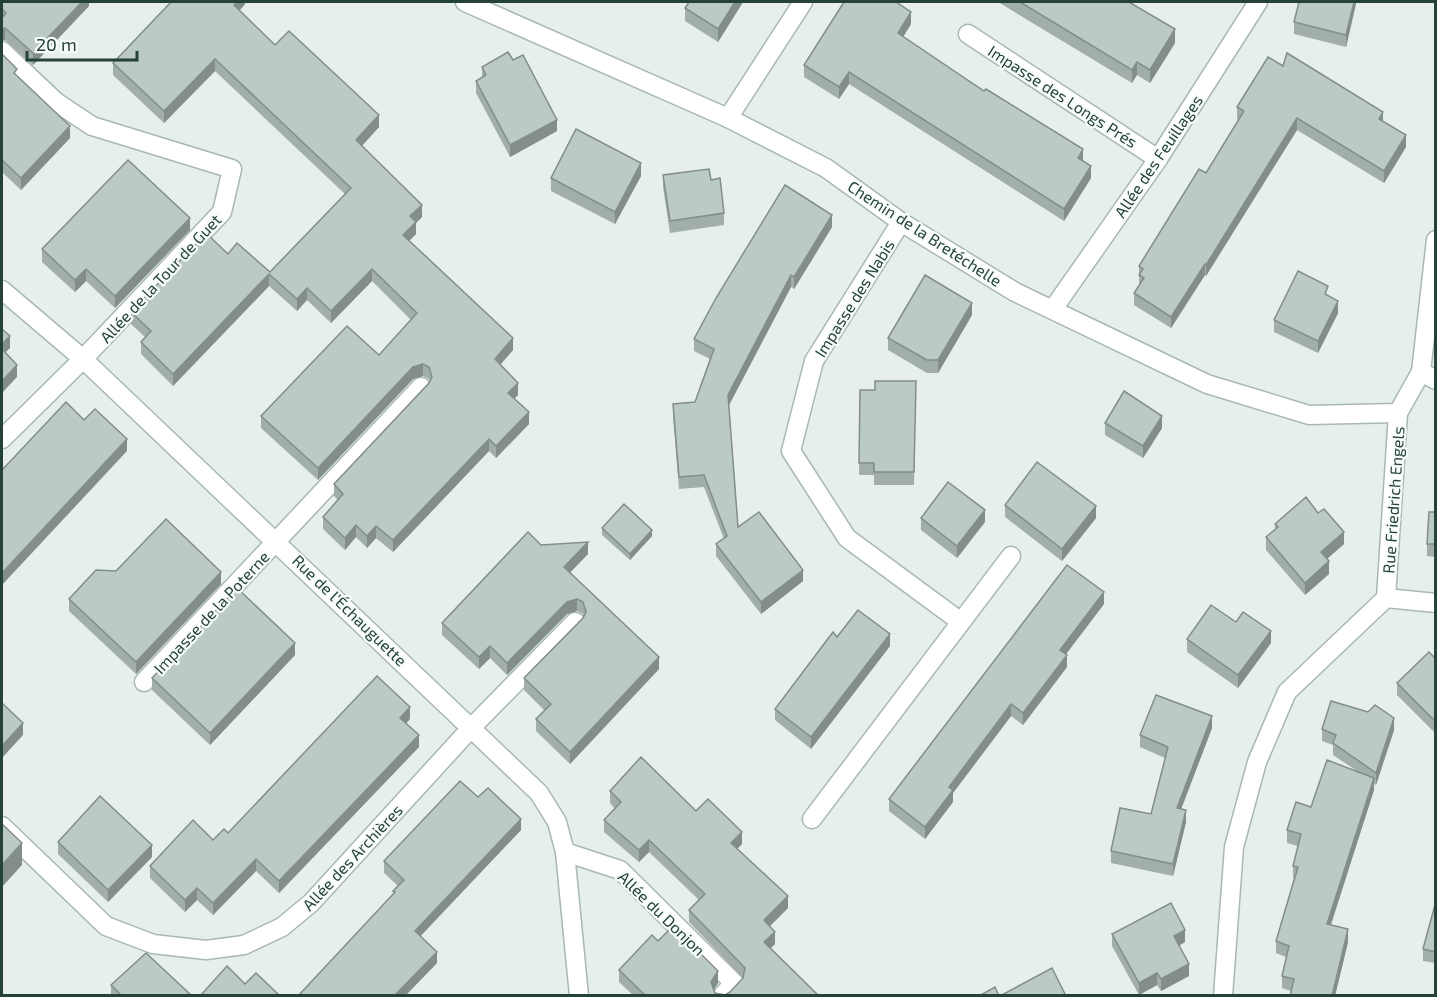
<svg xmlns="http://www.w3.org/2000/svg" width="1437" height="997" font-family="'Exo 2',sans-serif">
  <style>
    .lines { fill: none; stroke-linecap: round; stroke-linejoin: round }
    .street-casing { stroke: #a8b8b2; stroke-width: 21 }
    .street { stroke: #fff; stroke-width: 18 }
    .wall { fill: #a1aea9 }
    .shaded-wall { fill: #838d89 }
    .building { fill: #bbcac4; stroke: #838d89; stroke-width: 1.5 }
    .labels { text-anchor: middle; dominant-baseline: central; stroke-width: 4.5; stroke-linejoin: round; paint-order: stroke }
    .street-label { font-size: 16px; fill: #24423a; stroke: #f7fbf9 }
  </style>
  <rect width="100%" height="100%" fill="#e6efeb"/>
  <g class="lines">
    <!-- street casing -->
    <g class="street-casing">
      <g id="street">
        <polyline points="465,2 728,118 826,168 901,222 1015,292 1207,384 1309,415 1398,413"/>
        <polyline points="968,34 1158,159"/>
        <polyline points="2,51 56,102 92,126 232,169 222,212 83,359 2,439"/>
        <polyline points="728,118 803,2"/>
        <polyline points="901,222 814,361 791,451 847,538 961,622"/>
        <polyline points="1436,240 1421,372 1436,380"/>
        <polyline points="2,290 83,359 539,793 557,822 565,852 579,996"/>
        <polyline points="1053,309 1158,159 1258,2"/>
        <polyline points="1386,598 1436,603"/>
        <polyline points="144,682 421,387"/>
        <polyline points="812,819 1011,556"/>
        <polyline points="2,826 106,926 153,944 206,950 244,945 282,927 311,903 472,727 575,622"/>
        <polyline points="565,852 620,870 734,983 722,996"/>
        <polyline points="1223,996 1234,847 1257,762 1287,692 1386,598 1398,413 1421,372"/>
      </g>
    </g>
    <!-- street -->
    <use href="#street" class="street"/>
  </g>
  <!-- wall -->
  <g class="wall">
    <polygon points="2,2 89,2 89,6 33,65 5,40 2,41"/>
    <polygon points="245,2 245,4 239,11 275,45 379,127 362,146 422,217 416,223 416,234 409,241 513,350 500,364 518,395 514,399 529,424 496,458 489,451 393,552 376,538 367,548 356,537 345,550 323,529 323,517 338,500 334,496 334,484 430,382 429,379 423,376 413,379 318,480 261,428 261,416 379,355 411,320 372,281 331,323 307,300 297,311 269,286 173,386 141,354 141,342 145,337 131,324 131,312 228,254 270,272 345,194 215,71 164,123 113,75 113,63"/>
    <polygon points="689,2 743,2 718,42 685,21 685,8"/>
    <polygon points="998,2 1129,2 1175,43 1150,83 1137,75 1132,83"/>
    <polygon points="1356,2 1346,47 1294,34 1294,22"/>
    <polygon points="911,24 903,37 1083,161 1091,178 1064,221 849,84 839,99 804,77 804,65"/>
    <polygon points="2,54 17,76 70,138 21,190 2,172"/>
    <polygon points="513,60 557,131 510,157 476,93 476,81 482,78 482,67"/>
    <polygon points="1283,66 1383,121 1406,147 1384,183 1297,130 1206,276 1205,275 1171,328 1134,305 1134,293 1139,285 1139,266 1206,173 1239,120 1237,119 1237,107"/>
    <polygon points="663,175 711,180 724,213 724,225 670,233 663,187"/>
    <polygon points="641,176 615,224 551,191 551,178"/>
    <polygon points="832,227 794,289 791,287 729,405 738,527 803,581 761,614 716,556 716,544 724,539 704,487 679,489 673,416 673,404 695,402 710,359 694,351 694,339"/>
    <polygon points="190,230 115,308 86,281 75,292 42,262 42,249"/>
    <polygon points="1328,296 1338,313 1318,353 1274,332 1274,320"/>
    <polygon points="972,315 938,373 927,373 888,350 888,338"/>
    <polygon points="916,381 914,485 874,485 874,475 859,475 860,390 875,390"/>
    <polygon points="1105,423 1162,428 1143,458 1105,435"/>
    <polygon points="1436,491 1436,557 1427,556 1427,544 1435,512"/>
    <polygon points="1005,505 1096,518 1062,561 1005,517"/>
    <polygon points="921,518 985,522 957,558 921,530"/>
    <polygon points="1275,524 1344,544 1327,559 1329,574 1305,595 1266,550 1266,537 1275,530"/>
    <polygon points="602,528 652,536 630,560 602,535"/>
    <polygon points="541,545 588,554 570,572 659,669 570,764 536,731 536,719 545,711 524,690 524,678 583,618 583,614 577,611 567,614 507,675 490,658 479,669 442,635 442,623"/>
    <polygon points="221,584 136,674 69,611 69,599"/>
    <polygon points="1104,604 1066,654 1067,667 1023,725 1011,716 953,793 953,802 925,839 889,811 889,799"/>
    <polygon points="1236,622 1271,643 1238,688 1187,652 1187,639"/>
    <polygon points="837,637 890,646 811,749 775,720 775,709"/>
    <polygon points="295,655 210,745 152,690 152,678"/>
    <polygon points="1436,659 1436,731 1434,732 1397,695 1397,683"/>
    <polygon points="410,719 406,723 419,747 279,893 256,871 213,915 197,900 185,912 150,878 150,866 228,833"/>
    <polygon points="1212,728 1181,809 1186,822 1173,876 1111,863 1111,851 1151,814 1165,758 1140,747 1140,735"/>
    <polygon points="1322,729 1394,730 1376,785 1374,784 1374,790 1331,925 1348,942 1335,996 1290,996 1291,991 1282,988 1282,976 1286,957 1276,953 1276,941 1294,878 1293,878 1293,866 1298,846 1287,843 1287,830 1311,807 1357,771 1333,755 1333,745 1322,741"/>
    <polygon points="610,791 696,811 742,844 737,849 788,908 770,926 775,944 771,948 819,996 634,996 619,982 619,970 658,941 718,983 714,990 715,993 725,995 730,992 743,978 689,922 689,910 699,900 649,852 639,862 604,832 604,820 615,809 610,803"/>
    <polygon points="478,797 521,830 420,936 437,963 405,996 298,996 393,895 393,891 398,886 384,873 384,861"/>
    <polygon points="58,842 152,857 108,902 58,854"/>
    <polygon points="1436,901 1436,963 1423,961 1423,949"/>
    <polygon points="1112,934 1185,942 1179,946 1189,976 1161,991 1157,985 1139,995 1112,946"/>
    <polygon points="111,985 192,996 111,996"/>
  </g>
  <!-- shaded-wall -->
  <g class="shaded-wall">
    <polygon points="82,2 89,2 89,6 33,65 33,53"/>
    <polygon points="237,2 245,2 245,4 234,17 234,5"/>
    <polygon points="735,2 743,2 718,42 718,29"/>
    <polygon points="1354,2 1356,2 1356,4 1346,47 1346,35"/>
    <polygon points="911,12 911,24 898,45 898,33"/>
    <polygon points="5,28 5,40 2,41 2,29"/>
    <polygon points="1175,29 1175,43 1150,83 1150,70"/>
    <polygon points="215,59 215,71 164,123 164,111"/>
    <polygon points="1137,62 1137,75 1132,83 1132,70"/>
    <polygon points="849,72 849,84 839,99 839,87"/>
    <polygon points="1383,112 1383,123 1379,119"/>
    <polygon points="379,115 379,127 356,152 356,140"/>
    <polygon points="1297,118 1297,130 1206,276 1206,265"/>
    <polygon points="557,120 557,131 510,157 510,145"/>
    <polygon points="70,126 70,138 21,190 21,178"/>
    <polygon points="1406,135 1406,147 1384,183 1384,171"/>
    <polygon points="1083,149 1083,161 1078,158"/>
    <polygon points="641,163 641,176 615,224 615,212"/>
    <polygon points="1091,166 1091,178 1064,221 1064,209"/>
    <polygon points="422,205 422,217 416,223 416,234 403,247 403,235 410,216"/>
    <polygon points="832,215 832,227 794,289 794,277"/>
    <polygon points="190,218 190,230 115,308 115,296"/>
    <polygon points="1205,264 1205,275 1171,328 1171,317"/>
    <polygon points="86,269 86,281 75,292 75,280"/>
    <polygon points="372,269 372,281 331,323 331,311"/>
    <polygon points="269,274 269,286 173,386 173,374"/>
    <polygon points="791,275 791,287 728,407 728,395"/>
    <polygon points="307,288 307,300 297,311 297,299"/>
    <polygon points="1338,301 1338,313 1318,353 1318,341"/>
    <polygon points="972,303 972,315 938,373 938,360"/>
    <polygon points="10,336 10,348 2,356 2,344"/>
    <polygon points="513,338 513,350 495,371 495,359"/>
    <polygon points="423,364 423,376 413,379 318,480 318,468 413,367"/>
    <polygon points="17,365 17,377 2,393 2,381"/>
    <polygon points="518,383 518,395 508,405 508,393"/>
    <polygon points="529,412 529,424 496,458 496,446"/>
    <polygon points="1162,416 1162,428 1143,458 1143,446"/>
    <polygon points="127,439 127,451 2,585 2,573"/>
    <polygon points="489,439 489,451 393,552 393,540"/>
    <polygon points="1096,506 1096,518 1062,561 1062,549"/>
    <polygon points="985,510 985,522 957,558 957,546"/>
    <polygon points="356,525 356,537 345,550 345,538"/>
    <polygon points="376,526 376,538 367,548 367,536"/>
    <polygon points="652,530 652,536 630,560 630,554"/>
    <polygon points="1344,532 1344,544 1321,564 1321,552"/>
    <polygon points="588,542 588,554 564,579 564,567"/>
    <polygon points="1329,561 1329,574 1305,595 1305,583"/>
    <polygon points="803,570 803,581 761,614 761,602"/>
    <polygon points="221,572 221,584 136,674 136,662"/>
    <polygon points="1104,592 1104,604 1060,662 1060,650"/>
    <polygon points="577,599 577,611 567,614 507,675 507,663 567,602"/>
    <polygon points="1271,631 1271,643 1238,688 1238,675"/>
    <polygon points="890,634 890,646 811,749 811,737"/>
    <polygon points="295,643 295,655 210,745 210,733"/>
    <polygon points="490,646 490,658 479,669 479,657"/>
    <polygon points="1067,655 1067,667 1023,725 1023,713"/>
    <polygon points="659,657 659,669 570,764 570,752"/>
    <polygon points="1011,704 1011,716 953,793 953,802 925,839 925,827 949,787"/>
    <polygon points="410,707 410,719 400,730 400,718"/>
    <polygon points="1212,716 1212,728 1177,820 1177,808"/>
    <polygon points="1394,718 1394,730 1376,785 1376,773"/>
    <polygon points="1436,719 1436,731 1434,732 1434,720"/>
    <polygon points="23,723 23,735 2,758 2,746"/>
    <polygon points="419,735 419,747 279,893 279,881"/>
    <polygon points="1374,778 1374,790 1327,936 1327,924"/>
    <polygon points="1186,810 1186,822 1173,876 1173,864"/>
    <polygon points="521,819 521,830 415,942 415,931"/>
    <polygon points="742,832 742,844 731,855 731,843"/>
    <polygon points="649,840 649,852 639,862 639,850"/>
    <polygon points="22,843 22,865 2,887 2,865"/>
    <polygon points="152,845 152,857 108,902 108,890"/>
    <polygon points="256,859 256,871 213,915 213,903"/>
    <polygon points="197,888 197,900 185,912 185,900"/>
    <polygon points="788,896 788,908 764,932 764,920"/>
    <polygon points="1348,929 1348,942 1335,996 1332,996"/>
    <polygon points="1185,930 1185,942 1174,948 1174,936"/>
    <polygon points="775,932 775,944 764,954 764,942"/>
    <polygon points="437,952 437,963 405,996 394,996"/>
    <polygon points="1189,964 1189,976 1161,991 1161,979"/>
    <polygon points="718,971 718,983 711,994 711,982"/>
    <polygon points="1157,973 1157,985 1139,995 1139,983"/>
  </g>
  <!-- building -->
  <g class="building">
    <polygon points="2,2 82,2 33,53 5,28 2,29 2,18 6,13 2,9"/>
    <polygon points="171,2 237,2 234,5 275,45 289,31 379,115 356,140 422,205 410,216 416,222 403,235 513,338 495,359 518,383 508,393 529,412 496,446 489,439 393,540 376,526 367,536 356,525 345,538 323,517 343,494 334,484 429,383 432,377 429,367 423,364 413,367 318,468 261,416 347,326 379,355 417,313 372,269 331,311 307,288 297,299 269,274 173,374 141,342 151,331 131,312 206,233 228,254 237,243 270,272 351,188 215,59 164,111 113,63"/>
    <polygon points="689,2 735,2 718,29 685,8"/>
    <polygon points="844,2 896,2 911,12 898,33 984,91 986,89 1083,149 1078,158 1091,166 1064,209 849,72 839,87 804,65"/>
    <polygon points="1020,2 1129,2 1175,29 1150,70 1137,62 1132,70"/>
    <polygon points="1299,2 1354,2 1346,35 1294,22"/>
    <polygon points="508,52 513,60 523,55 557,120 510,145 476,81 486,75 482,67"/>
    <polygon points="1287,53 1383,112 1379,119 1406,135 1384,171 1297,118 1206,265 1205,264 1171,317 1134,293 1144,278 1139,275 1143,269 1139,266 1199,169 1206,173 1244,111 1237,107 1268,57 1283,66"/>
    <polygon points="2,54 17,69 14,73 70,126 21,178 2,160"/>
    <polygon points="576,129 641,163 615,212 551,178"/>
    <polygon points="128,160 190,218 115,296 86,269 75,280 42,249"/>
    <polygon points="709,169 711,180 720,178 724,213 670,221 663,175"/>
    <polygon points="785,185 832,215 794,277 791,275 728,395 738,527 759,512 803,570 761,602 716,544 727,536 704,475 679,477 673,404 695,402 714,349 694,339 716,298"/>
    <polygon points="1298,271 1328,286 1325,294 1338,301 1318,341 1274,320"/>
    <polygon points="925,275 972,303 938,360 927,360 888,338"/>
    <polygon points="2,329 10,336 2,344"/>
    <polygon points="2,349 17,365 2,381"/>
    <polygon points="875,381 916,381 914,472 874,472 874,463 859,463 860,390 875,390"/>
    <polygon points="1124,391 1162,416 1143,446 1105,423"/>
    <polygon points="66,402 84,420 95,409 127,439 2,573 2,470"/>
    <polygon points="1037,462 1096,506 1062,549 1005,505"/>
    <polygon points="948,482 985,510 957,546 921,518"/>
    <polygon points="1435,491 1436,544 1427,544 1429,512 1435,512"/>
    <polygon points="1306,497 1318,513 1324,509 1344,532 1321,552 1329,561 1305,583 1266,537 1278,527 1275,524"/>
    <polygon points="624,504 652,530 630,554 602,528"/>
    <polygon points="166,519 221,572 136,662 69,599 96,570 116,571"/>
    <polygon points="528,532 541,545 588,542 564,567 659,657 570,752 536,719 551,704 524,678 583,618 586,612 583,602 577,599 567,602 507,663 490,646 479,657 442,623"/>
    <polygon points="1067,565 1104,592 1060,650 1067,655 1023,713 1011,704 949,787 953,790 925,827 889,799"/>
    <polygon points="237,588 295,643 210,733 152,678"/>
    <polygon points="1211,605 1236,622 1243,612 1271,631 1238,675 1187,639"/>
    <polygon points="858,610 890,634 811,737 775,709 833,632 837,637"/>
    <polygon points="1429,652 1436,659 1436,719 1434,720 1397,683"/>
    <polygon points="377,676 410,707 400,718 419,735 279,881 256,859 213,903 197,888 185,900 150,866 193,820 213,840 224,829 228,833"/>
    <polygon points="1156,695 1212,716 1177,808 1186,810 1173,864 1111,851 1120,808 1151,814 1168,747 1140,735"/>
    <polygon points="1331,701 1368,712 1375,705 1394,718 1376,773 1333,743 1336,735 1322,729"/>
    <polygon points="2,703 23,723 2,746"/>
    <polygon points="641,757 696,811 708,799 742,832 731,843 788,896 764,920 775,932 764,942 819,996 646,996 619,970 652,935 658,941 673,926 718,971 711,982 715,993 725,995 730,992 743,978 745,968 689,910 705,894 649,840 639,850 604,820 621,802 610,791"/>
    <polygon points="1327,760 1374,778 1327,924 1348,929 1332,996 1290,996 1294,979 1282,976 1289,946 1276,941 1298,867 1293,866 1301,834 1287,830 1296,802 1311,807"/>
    <polygon points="460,781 478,797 488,788 521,819 415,931 437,952 394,996 298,996 395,892 393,891 404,880 384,861"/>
    <polygon points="100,796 152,845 108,890 58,842"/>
    <polygon points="2,824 22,843 2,865"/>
    <polygon points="1436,901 1436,952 1423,949"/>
    <polygon points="1171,903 1185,930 1174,936 1189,964 1161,979 1157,973 1139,983 1112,934"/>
    <polygon points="146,953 192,996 122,996 111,985"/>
    <polygon points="227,966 245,984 256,973 280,996 200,996"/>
    <polygon points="1052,968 1066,996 1000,996"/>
    <polygon points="995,987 999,996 979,996"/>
  </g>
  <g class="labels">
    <!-- street labels -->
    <g class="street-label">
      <text transform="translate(1063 96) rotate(33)">Impasse des Longs Prés</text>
      <text transform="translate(1158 156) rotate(-56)">Allée des Feuillages</text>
      <text transform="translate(925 233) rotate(33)">Chemin de la Bretéchelle</text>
      <text transform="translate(160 278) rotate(-47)">Allée de la Tour de Guet</text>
      <text transform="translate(854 298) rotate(-58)">Impasse des Nabis</text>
      <text transform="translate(1393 500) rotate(-86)">Rue Friedrich Engels</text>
      <text transform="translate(350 610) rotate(44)">Rue de l'Échauguette</text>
      <text transform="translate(211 612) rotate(-47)">Impasse de la Poterne</text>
      <text transform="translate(352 857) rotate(-47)">Allée des Archières</text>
      <text transform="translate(662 913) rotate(44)">Allée du Donjon</text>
    </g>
  </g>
  <!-- border -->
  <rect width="1437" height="997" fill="none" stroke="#24423a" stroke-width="6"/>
  <!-- scale -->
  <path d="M27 51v9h110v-9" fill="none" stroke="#24423a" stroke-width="3"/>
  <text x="36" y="51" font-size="18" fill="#24423a" stroke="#f7fbf9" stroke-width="4.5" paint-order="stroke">20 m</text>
</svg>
